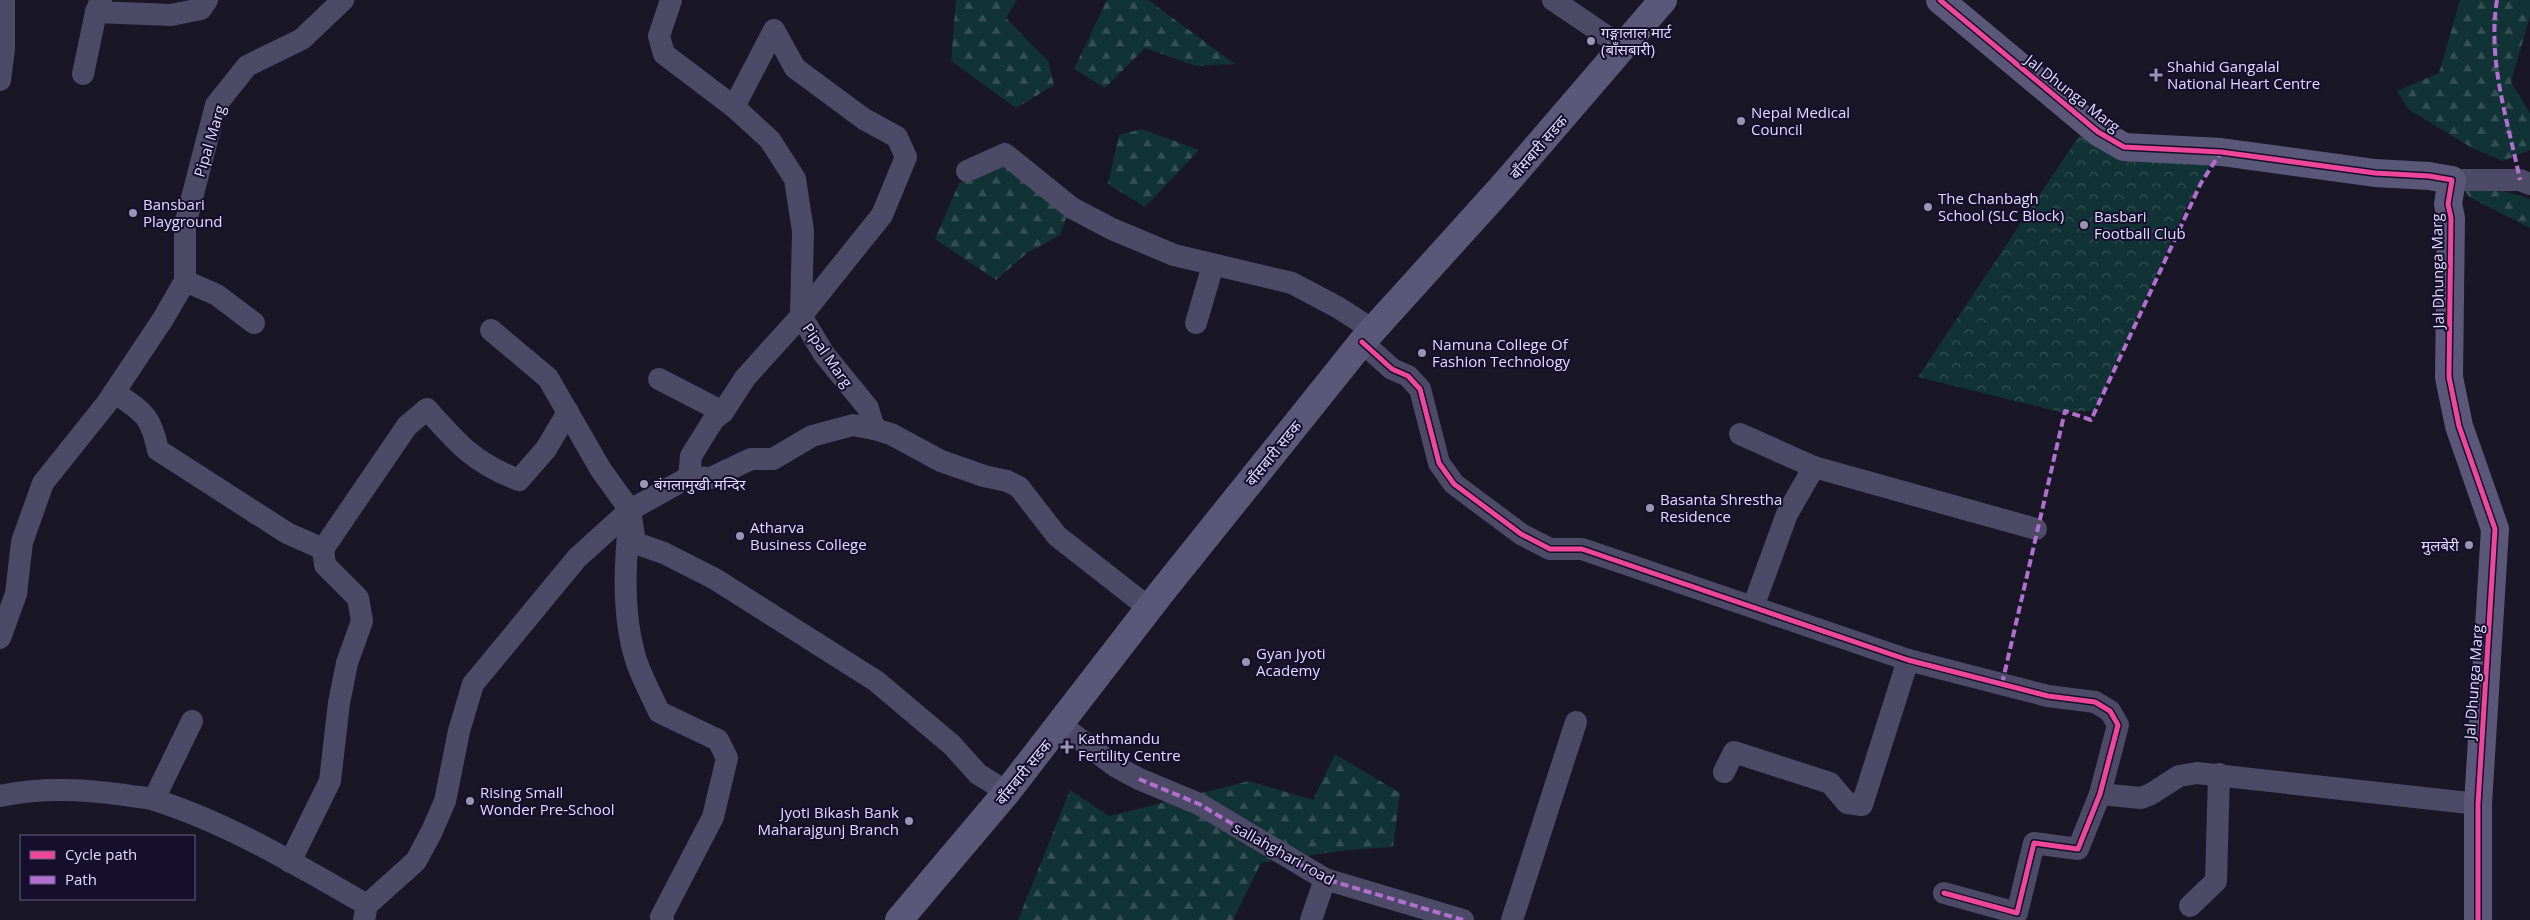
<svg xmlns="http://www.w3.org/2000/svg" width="2530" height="920" font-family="'Open Sans','Noto Sans Devanagari',sans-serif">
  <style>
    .forest { fill: url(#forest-firs) }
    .park { fill: url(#park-crowns) }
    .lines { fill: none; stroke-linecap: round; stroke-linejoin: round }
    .street { stroke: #4c4a67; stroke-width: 22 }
    .secondary { stroke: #5a5778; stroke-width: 28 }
    .quiet { stroke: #b36fd0; stroke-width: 4; stroke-dasharray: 8 4; stroke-linecap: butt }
    .cycleway-casing { stroke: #150f2d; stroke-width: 8 }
    .cycleway { stroke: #ed469a; stroke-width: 5 }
    .poi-dot { fill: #9a95b3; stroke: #150f2d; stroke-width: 2 }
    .labels { text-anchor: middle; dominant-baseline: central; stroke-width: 4; stroke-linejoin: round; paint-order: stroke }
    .poi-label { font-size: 15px; fill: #e0daff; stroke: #150f2d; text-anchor: start }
    .street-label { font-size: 15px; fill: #e0daff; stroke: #150f2d }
  </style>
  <defs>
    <pattern id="forest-firs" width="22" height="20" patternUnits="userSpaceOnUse" patternTransform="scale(1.25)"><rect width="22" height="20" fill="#123335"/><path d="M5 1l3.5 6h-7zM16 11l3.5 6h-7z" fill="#345053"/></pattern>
    <pattern id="park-crowns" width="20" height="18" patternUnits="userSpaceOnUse" patternTransform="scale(1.25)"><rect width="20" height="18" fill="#123335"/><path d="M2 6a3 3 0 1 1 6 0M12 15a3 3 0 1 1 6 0" fill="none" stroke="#345053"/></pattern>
  </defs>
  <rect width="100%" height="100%" fill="#191626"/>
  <!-- forest -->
  <g class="forest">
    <polygon points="956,0 1017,0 1006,18 1048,61 1054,85 1016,108 951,61"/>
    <polygon points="1107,0 1148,0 1235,64 1196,66 1145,48 1105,88 1074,69"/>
    <polygon points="2460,0 2530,0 2530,16 2511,82 2530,113 2530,150 2503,161 2472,148 2408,109 2397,91 2439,73"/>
    <polygon points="1142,129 1199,150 1145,207 1108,184 1119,135"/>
    <polygon points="1015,155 1067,216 1060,235 1027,253 996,280 935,239 959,183"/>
    <polygon points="2465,191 2504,191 2530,199 2530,228 2469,197"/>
    <polygon points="1335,754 1400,793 1393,847 1346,850 1261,863 1233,920 1018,920 1070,790 1109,816 1249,781 1313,800"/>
  </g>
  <!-- park -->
  <polygon class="park" points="2085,127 2216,155 2187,206 2094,411 2060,412 1918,377"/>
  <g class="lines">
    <!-- street -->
    <g class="street">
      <polyline points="671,0 659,36 664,54 734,107 770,140 795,179 803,231 801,316 824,354 868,408 874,429 891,434 941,461 984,476 1007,481 1019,487 1057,536 1149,608"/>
      <polyline points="1553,0 1624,48"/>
      <polyline points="96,12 171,15 201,9 207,0"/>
      <polyline points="83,74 96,12 101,0"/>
      <polyline points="0,80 4,49 4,0"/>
      <polyline points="967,171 1005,154 1072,208 1112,229 1174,255 1292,283 1339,308 1373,330"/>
      <polyline points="2452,180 2520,180 2530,184"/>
      <polyline points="185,281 217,295 254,323"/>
      <polyline points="1196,323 1213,265"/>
      <polyline points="1362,342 1392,369 1408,376 1420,389 1439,463 1454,484 1521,534 1550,549 1582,549 1908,660 2048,696 2095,702 2110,711 2118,725 2100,794 2078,849 2034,843 2017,913 1944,893"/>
      <polyline points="659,379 723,412"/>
      <path d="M 114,392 C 144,413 150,414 158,450 L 287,533 L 323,549 L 407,426 L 427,409 C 457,443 475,464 519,480 L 546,449 L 568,412"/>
      <polyline points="1740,434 1814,467 2036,529"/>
      <polyline points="689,477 691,456 714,419 723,412 745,378 801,316 882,215 906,157 897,137 864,119 795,68 774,30 734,107"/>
      <polyline points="630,510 635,543 664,553 715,579 876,681 952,745 978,774 1007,792"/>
      <polyline points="630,510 689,477 711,478 751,459 773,459 812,436 853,425 874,429"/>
      <path d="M 629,526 C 624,570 623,621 637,663 C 643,680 652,696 659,712 L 718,740 L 727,758 L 713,817 L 661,917 L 663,920"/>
      <polyline points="1753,607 1787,514 1814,467"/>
      <polyline points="0,638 16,594 22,542 43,483 107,403 163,319 185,281 185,225 216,105 247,66 302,39 343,0"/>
      <polyline points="1061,725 1115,766 1139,779 1199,804 1325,879 1463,920"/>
      <polyline points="1724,772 1734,752 1830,783 1847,803 1862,805 1908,660"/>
      <polyline points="2100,794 2141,798 2151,794 2179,776 2197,773 2478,804"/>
      <path d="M 0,796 C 41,787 84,789 125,795 C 135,797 146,797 155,800 C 230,824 299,866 367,905"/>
      <polyline points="154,799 192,721"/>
      <polyline points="290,862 330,781 339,703 347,663 362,621 358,598 325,565 323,549"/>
      <polyline points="2190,906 2216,881 2219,774"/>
      <polyline points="364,920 367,905 416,861 432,831 445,801 459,731 473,684 577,558 630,510 601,470 548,378 491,330"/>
      <polyline points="1311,920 1325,879"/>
      <polyline points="1512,920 1576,722"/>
    </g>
    <!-- secondary -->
    <g class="secondary">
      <polyline points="1940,0 2098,132 2124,147 2221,152 2375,173 2429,176 2452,180 2448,204 2451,218 2449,377 2459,426 2495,529 2478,804 2478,920"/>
      <polyline points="899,920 1007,792 1160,594 1362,342 1504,185 1663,0"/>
    </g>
    <!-- quiet -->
    <g class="quiet">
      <path d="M 2497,0 C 2487,61 2508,121 2520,180"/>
      <polyline points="2002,684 2065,411 2091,420 2201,183 2221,152"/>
      <polyline points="1139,779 1199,804 1325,879 1463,920"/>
    </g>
    <!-- cycleway casing -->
    <g class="cycleway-casing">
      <g id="cycleway">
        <polyline points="1940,0 2098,132 2124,147 2221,152 2375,173 2429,176 2452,180 2448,204 2451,218 2449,377 2459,426 2495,529 2478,804 2478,920"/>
        <polyline points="1362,342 1392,369 1408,376 1420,389 1439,463 1454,484 1521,534 1550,549 1582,549 1908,660 2048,696 2095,702 2110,711 2118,725 2100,794 2078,849 2034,843 2017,913 1944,893"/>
      </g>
    </g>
    <!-- cycleway -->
    <use href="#cycleway" class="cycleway"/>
  </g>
  <!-- markers -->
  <g class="poi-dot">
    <circle cx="1591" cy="41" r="5"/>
    <path d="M2153.5 67.5h5v5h5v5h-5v5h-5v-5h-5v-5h5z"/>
    <circle cx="1741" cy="121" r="5"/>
    <circle cx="1928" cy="207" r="5"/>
    <circle cx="133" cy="213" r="5"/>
    <circle cx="2084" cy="225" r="5"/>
    <circle cx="1422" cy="353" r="5"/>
    <circle cx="644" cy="484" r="5"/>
    <circle cx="1650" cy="508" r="5"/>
    <circle cx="740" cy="536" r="5"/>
    <circle cx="2469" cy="545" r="5"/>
    <circle cx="1246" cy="662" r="5"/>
    <path d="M1064.5 739.5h5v5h5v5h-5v5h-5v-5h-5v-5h5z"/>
    <circle cx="470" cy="801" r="5"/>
    <circle cx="909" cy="821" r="5"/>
  </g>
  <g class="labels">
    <!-- poi labels -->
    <g class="poi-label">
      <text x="1601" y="32">गङ्गालाल मार्ट<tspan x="1601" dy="17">(बाँसबारी)</tspan></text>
      <text x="2167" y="66">Shahid Gangalal<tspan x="2167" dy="17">National Heart Centre</tspan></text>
      <text x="1751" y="112">Nepal Medical<tspan x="1751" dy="17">Council</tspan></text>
      <text x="1938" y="198">The Chanbagh<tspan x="1938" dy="17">School (SLC Block)</tspan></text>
      <text x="143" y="204">Bansbari<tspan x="143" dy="17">Playground</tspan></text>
      <text x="2094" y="216">Basbari<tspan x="2094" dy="17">Football Club</tspan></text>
      <text x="1432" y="344">Namuna College Of<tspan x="1432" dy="17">Fashion Technology</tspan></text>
      <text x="654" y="484">बंगलामुखी मन्दिर</text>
      <text x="1660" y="499">Basanta Shrestha<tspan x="1660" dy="17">Residence</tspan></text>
      <text x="750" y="527">Atharva<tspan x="750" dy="17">Business College</tspan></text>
      <text x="2459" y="545" text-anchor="end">मुलबेरी</text>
      <text x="1256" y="653">Gyan Jyoti<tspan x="1256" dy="17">Academy</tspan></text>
      <text x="1078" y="738">Kathmandu<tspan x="1078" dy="17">Fertility Centre</tspan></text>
      <text x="480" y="792">Rising Small<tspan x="480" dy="17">Wonder Pre-School</tspan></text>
      <text x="899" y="812" text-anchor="end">Jyoti Bikash Bank<tspan x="899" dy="17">Maharajgunj Branch</tspan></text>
    </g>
    <!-- street labels -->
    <g class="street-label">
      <text transform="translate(2073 93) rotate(38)">Jal Dhunga Marg</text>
      <text transform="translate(209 141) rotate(-73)">Pipal Marg</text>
      <text transform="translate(1538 147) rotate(-49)">बाँसबारी सडक</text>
      <text transform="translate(2437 271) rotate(-91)">Jal Dhunga Marg</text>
      <text transform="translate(828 355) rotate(55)">Pipal Marg</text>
      <text transform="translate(1273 453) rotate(-51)">बाँसबारी सडक</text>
      <text transform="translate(2473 682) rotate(-86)">Jal Dhunga Marg</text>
      <text transform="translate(1023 772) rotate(-51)">बाँसबारी सडक</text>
      <text transform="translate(1284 853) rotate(29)">sallahghari road</text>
    </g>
  </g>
  <!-- legend -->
  <rect x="20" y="835" width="175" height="65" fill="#150f2d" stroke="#666081"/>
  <rect x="30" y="851" width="25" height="8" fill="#ed469a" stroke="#666081"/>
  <text x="65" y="860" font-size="15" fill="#e0daff">Cycle path</text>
  <rect x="30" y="876" width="25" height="8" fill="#b36fd0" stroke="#666081"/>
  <text x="65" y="885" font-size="15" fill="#e0daff">Path</text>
</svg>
